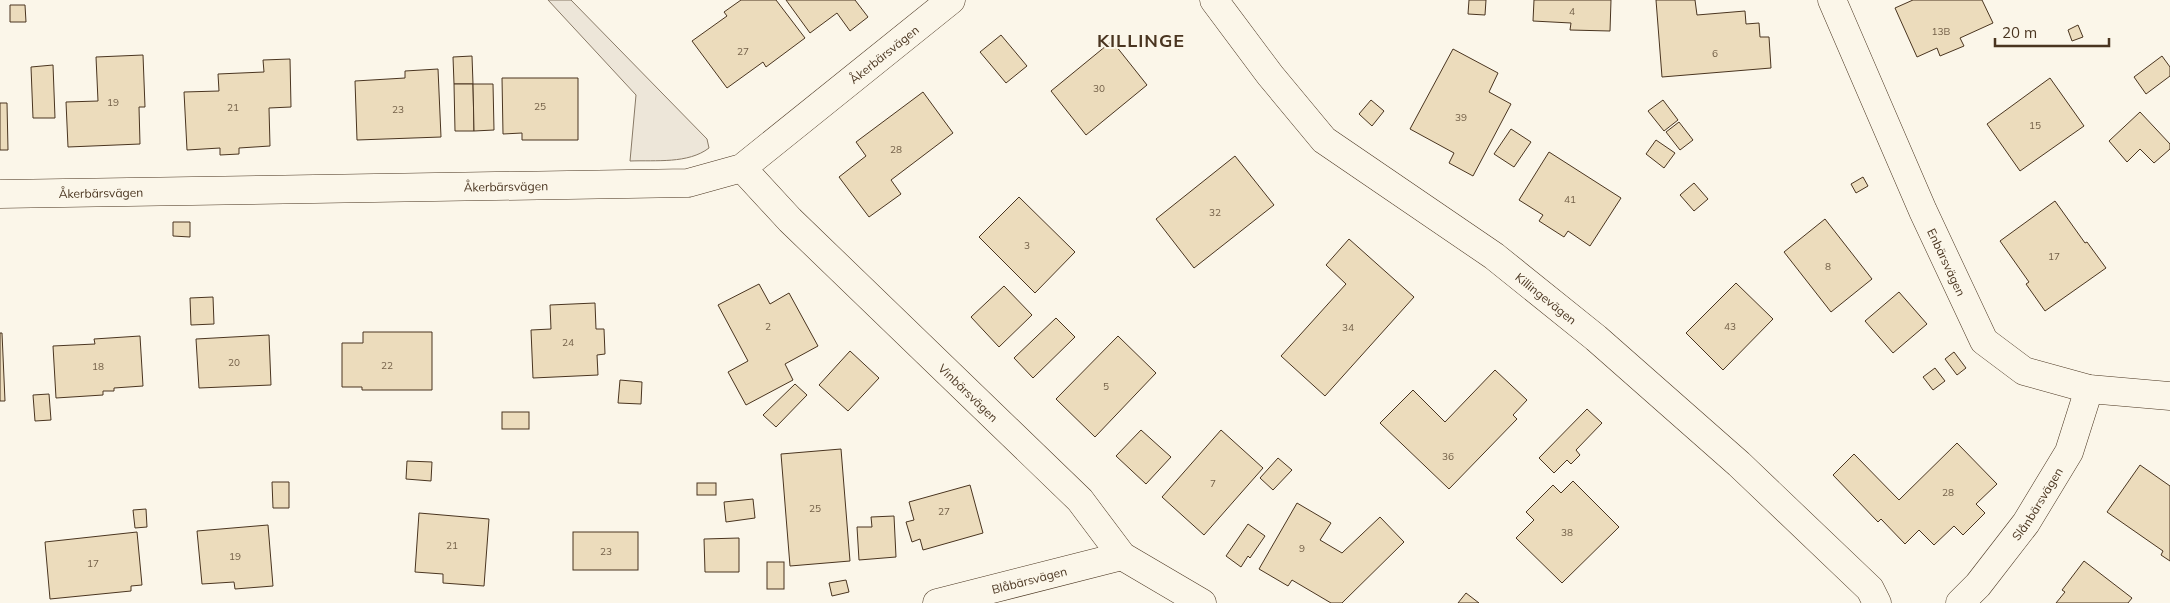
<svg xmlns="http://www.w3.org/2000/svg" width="2170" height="603" font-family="Mulish,sans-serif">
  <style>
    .green { fill: #ede6d9; stroke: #887966 }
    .building { fill: #ecdcbc; stroke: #4a3520 }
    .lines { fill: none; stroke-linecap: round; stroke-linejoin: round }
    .minor-casing { stroke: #4a3520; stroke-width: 29 }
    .minor { stroke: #fbf6e9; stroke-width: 28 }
    .labels { text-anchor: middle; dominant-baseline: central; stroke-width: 4; stroke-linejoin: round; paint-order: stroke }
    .number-label { font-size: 10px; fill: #725f47 }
    .street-label { font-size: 12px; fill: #4a3520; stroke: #fbf6e9 }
    .district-label { font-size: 18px; font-weight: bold; letter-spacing: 1px; fill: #4a3520; stroke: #fbf6e9 }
  </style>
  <rect width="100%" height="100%" fill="#fbf6e9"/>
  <!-- green -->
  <path class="green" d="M 548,0 L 571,0 L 707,139 L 709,148 C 688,164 656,160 630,161 L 636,95 Z"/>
  <!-- building -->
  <g class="building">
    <polygon points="741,0 776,0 805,38 766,67 763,62 727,88 692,41 727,16 724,12"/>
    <polygon points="786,0 855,0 868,17 850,31 837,13 810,33"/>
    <polygon points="1469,0 1486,0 1485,15 1468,14"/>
    <polygon points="1534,0 1611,0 1610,31 1570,30 1571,23 1533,21"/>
    <polygon points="1656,0 1695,0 1697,15 1745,11 1746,24 1759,23 1760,37 1769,37 1771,68 1662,77"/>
    <polygon points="1913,0 1982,0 1993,23 1960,38 1964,46 1940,56 1937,48 1917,57 1895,8"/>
    <polygon points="10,5 25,5 26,22 10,22"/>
    <polygon points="2078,25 2083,37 2072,41 2068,30"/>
    <polygon points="1001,35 1027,66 1006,83 980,52"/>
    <polygon points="1112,41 1147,85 1086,135 1051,91"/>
    <polygon points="1453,49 1498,73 1489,92 1511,104 1473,176 1449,163 1454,153 1410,129"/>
    <polygon points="143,55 145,107 139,107 140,144 68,147 66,102 98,101 96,57"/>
    <polygon points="472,56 473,84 454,84 453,57"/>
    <polygon points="2162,56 2170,67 2170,76 2146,94 2134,77"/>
    <polygon points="290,59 291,107 269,108 270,146 239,148 239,154 220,155 220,148 187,150 184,92 219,91 218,74 264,72 263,60"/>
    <polygon points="53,65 55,118 33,118 31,67"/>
    <polygon points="438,69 441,137 357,140 355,81 405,78 405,71"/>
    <polygon points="502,78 578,78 578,140 522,140 522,133 503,134"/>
    <polygon points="2050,78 2084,126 2020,171 1987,124"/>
    <polygon points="454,84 473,84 474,131 455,131"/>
    <polygon points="473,84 493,84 494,130 474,131"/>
    <polygon points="923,92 953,133 891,180 901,194 869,217 839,177 866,156 856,142"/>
    <polygon points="1371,100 1384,111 1372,126 1359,114"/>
    <polygon points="1663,100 1678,120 1664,131 1648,111"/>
    <polygon points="0,103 7,103 8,150 0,150"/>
    <polygon points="2140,112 2170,144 2170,149 2154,163 2140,149 2127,162 2109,141"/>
    <polygon points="1679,122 1693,140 1680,150 1666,132"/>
    <polygon points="1511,129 1531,142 1514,167 1494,154"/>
    <polygon points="1656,140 1675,153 1664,168 1646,154"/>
    <polygon points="1549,152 1621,198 1590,246 1568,231 1564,237 1539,221 1543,215 1519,200"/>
    <polygon points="1235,156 1274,205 1194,268 1156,219"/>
    <polygon points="1863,177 1868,186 1856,193 1851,184"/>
    <polygon points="1694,183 1708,199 1694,211 1680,195"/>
    <polygon points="1019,197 1075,252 1035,293 979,237"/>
    <polygon points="2055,201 2085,243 2087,242 2106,268 2045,311 2026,284 2029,282 2000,241"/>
    <polygon points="1825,219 1872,279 1831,312 1784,252"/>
    <polygon points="173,222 190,222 190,237 173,236"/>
    <polygon points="1349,239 1414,297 1325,396 1281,356 1346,284 1326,265"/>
    <polygon points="1736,283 1773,319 1723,370 1686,333"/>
    <polygon points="759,284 770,304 789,293 818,346 785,364 793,380 746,405 728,372 748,361 718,305"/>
    <polygon points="1004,286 1032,315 999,347 971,317"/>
    <polygon points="1899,292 1927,324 1893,353 1865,321"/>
    <polygon points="213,297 214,324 191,325 190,298"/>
    <polygon points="595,303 596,329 604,329 605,354 597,355 598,375 533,378 531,330 551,329 550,305"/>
    <polygon points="1056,318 1075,337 1033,378 1014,358"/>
    <polygon points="363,332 432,332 432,390 362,390 362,387 342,387 342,343 363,343"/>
    <polygon points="0,333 2,333 5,401 0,401"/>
    <polygon points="269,335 271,385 199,388 196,339"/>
    <polygon points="140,336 143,386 114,388 114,391 103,391 103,395 56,398 53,346 95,344 94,339"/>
    <polygon points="1118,336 1156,373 1095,437 1056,399"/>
    <polygon points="850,351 879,378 848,411 819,385"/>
    <polygon points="1954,352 1966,368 1957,375 1945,359"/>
    <polygon points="1935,368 1945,381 1933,390 1923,377"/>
    <polygon points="1495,370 1527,400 1513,415 1517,419 1449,489 1380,423 1413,390 1445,422"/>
    <polygon points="620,380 642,382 641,404 618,403"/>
    <polygon points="795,384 807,395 776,427 763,415"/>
    <polygon points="49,394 51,420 35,421 33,395"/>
    <polygon points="1587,409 1602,423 1576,450 1580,455 1571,464 1567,460 1554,473 1539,458"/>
    <rect x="502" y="412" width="27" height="17"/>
    <polygon points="1141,430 1171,457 1146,484 1116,456"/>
    <polygon points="1221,430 1263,468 1204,535 1162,497"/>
    <polygon points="1957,443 1997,484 1976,504 1985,513 1963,535 1954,526 1934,545 1919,530 1905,544 1881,519 1878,522 1833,475 1854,454 1899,500"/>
    <polygon points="841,449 850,561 790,566 781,454"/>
    <polygon points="1278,458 1292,470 1273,490 1260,478"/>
    <polygon points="407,461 432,462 431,481 406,479"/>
    <polygon points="2140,465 2170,486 2170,561 2161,555 2163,551 2107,512"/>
    <polygon points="1573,481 1619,527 1562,583 1516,538 1534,520 1526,512 1553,485 1561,493"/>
    <polygon points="272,482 289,482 289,508 273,508"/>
    <rect x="697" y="483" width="19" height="12"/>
    <polygon points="970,485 983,533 923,550 920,539 912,542 906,522 914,520 909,502"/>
    <polygon points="753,499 755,518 726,522 724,502"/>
    <polygon points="1297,503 1331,523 1320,540 1342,553 1380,517 1404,542 1342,603 1331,603 1292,580 1288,586 1259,569"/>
    <polygon points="146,509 147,527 135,528 133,510"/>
    <polygon points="419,513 489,519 484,586 443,583 443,574 415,572"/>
    <polygon points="894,516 896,557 859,560 857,527 872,527 871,517"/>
    <polygon points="1248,524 1265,536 1250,558 1248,556 1241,567 1226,556"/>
    <polygon points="268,525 273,586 235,589 234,582 202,584 197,531"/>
    <polygon points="137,532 142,585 131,586 131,591 50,599 45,542"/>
    <rect x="573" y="532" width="65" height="38"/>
    <polygon points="739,538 739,572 705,572 704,539"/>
    <polygon points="2084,561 2132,598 2128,603 2056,603 2065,592 2062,590"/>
    <rect x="767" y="562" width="17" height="27"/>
    <polygon points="846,580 849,592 832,596 829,583"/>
    <polygon points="1466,593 1479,603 1458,603"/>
  </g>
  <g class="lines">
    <!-- minor casing -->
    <g class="minor-casing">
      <g id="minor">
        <path id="s1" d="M 1214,0 L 1270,75 L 1324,140 L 1494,256 L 1596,338 L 1739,464 L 1870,589 L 1877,603"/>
        <path id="s2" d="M 1832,0 L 1923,211 L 1984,341 L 2024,371 L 2089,389 L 2170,396"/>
        <path id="s3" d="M 742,168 L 790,220 L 1080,500 L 1122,556 L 1202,603"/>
        <path id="s4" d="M 0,194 L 688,183 L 742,168 L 951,0"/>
        <path id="s5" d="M 937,603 L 1122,556"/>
        <path id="s6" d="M 1960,603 L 1978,585 L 2026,523 L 2069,452 L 2089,389"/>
      </g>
    </g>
    <!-- minor -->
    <use href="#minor" class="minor"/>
  </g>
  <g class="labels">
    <!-- number labels -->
    <g class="number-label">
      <text x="1572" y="11">4</text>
      <text x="1941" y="31">13B</text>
      <text x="743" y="51">27</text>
      <text x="1715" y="53">6</text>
      <text x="1099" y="88">30</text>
      <text x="113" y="102">19</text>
      <text x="540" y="106">25</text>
      <text x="233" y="107">21</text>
      <text x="398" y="109">23</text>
      <text x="1461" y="117">39</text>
      <text x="2035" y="125">15</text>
      <text x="896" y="149">28</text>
      <text x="1570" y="199">41</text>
      <text x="1215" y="212">32</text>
      <text x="1027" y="245">3</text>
      <text x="2054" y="256">17</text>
      <text x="1828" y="266">8</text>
      <text x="768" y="326">2</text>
      <text x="1730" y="326">43</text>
      <text x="1348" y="327">34</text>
      <text x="568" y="342">24</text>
      <text x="234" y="362">20</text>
      <text x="387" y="365">22</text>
      <text x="98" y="366">18</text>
      <text x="1106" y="386">5</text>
      <text x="1448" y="456">36</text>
      <text x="1213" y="483">7</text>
      <text x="1948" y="492">28</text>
      <text x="815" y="508">25</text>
      <text x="944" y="511">27</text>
      <text x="1567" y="532">38</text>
      <text x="452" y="545">21</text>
      <text x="1302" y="548">9</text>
      <text x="606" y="551">23</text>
      <text x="235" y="556">19</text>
      <text x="93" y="563">17</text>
    </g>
    <!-- street labels -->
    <g class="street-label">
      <text stroke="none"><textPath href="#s4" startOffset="926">Åkerbärsvägen</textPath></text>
      <text stroke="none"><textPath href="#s4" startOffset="506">Åkerbärsvägen</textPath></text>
      <text stroke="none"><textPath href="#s4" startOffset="101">Åkerbärsvägen</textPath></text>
      <text stroke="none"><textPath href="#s2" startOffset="286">Enbärsvägen</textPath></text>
      <text stroke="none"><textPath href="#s1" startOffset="451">Killingevägen</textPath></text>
      <text stroke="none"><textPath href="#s3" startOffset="319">Vinbärsvägen</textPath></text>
      <text stroke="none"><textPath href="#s6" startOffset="126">Slånbärsvägen</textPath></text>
      <text stroke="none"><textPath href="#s5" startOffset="95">Blåbärsvägen</textPath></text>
    </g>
    <!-- district labels -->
    <g class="district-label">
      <text x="1141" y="40">KILLINGE</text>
    </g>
  </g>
  <!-- scale -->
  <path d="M1995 38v8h114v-8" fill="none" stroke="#4a3520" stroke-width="2.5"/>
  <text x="2002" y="38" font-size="15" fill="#4a3520" stroke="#fbf6e9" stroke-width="4" paint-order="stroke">20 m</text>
</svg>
